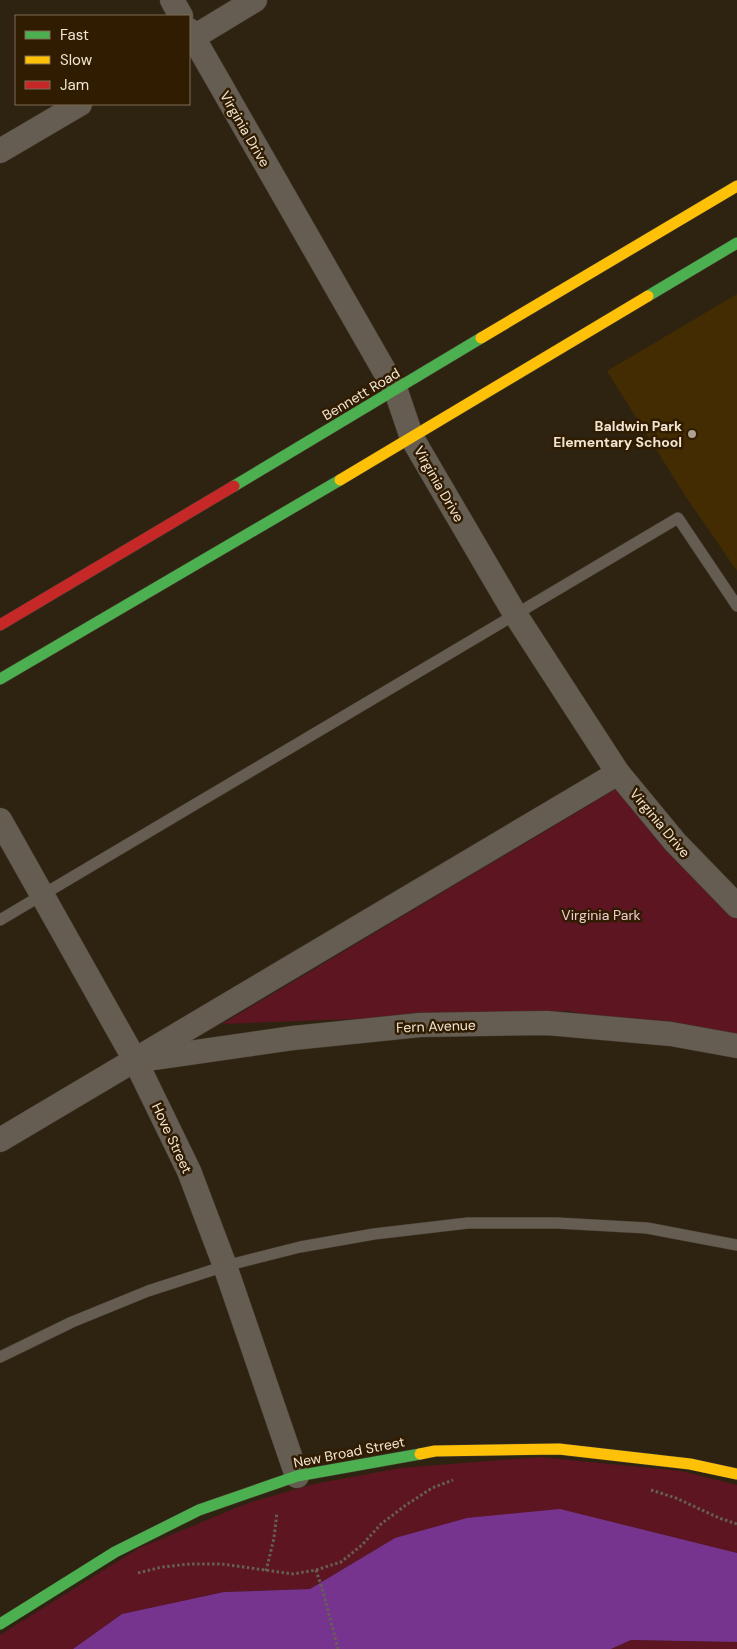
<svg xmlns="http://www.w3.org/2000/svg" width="737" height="1649" font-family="'DM Sans',sans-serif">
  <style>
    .built { fill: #432b02 }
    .green { fill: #5c1521 }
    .water { fill: #76348f }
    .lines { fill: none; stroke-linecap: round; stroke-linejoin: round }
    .lane-casing { stroke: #463d31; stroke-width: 12 }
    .street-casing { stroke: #463d31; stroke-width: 25 }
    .fast-casing { stroke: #463d31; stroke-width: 12 }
    .slow-casing { stroke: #463d31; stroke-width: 12 }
    .jam-casing { stroke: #463d31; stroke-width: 12 }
    .path { stroke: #675f52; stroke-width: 3; stroke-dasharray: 2.5 2.5; stroke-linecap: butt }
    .lane { stroke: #655d51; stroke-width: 11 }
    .street { stroke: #655d51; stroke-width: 24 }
    .fast { stroke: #4caf50; stroke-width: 11 }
    .slow { stroke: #ffc107; stroke-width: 11 }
    .jam { stroke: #c62828; stroke-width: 11 }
    .poi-dot { fill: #aea18f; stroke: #301c00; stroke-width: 2 }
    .labels { text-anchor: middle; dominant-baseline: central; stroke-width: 5; stroke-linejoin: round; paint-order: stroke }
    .street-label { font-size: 14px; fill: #f3e5d3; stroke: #301c00 }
    .poi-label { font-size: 14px; font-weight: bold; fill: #f3e5d3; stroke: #301c00; text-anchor: end }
    .park-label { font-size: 14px; fill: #eecbcd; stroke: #301c00 }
  </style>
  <rect width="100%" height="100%" fill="#2e2311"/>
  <!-- built -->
  <polygon class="built" points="737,294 737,571 686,497 607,371"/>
  <!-- green -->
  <g class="green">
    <polygon points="616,789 737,904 737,1047 568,1011 222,1024"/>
    <polygon points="540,1457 681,1471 737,1485 737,1553 395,1538 310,1589 224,1592 122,1614 73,1649 0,1649 0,1635 139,1548 248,1503 314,1484 400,1468"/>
    <polygon points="631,1640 737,1642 737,1649 611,1649"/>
  </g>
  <!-- water -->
  <polygon class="water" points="560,1509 737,1553 737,1642 631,1640 611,1649 73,1649 122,1614 224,1592 310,1589 395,1538 467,1518"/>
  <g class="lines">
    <!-- lane casing -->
    <g class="lane-casing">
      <g id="lane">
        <polyline points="0,920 678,518 737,606"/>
        <polyline points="0,1357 72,1322 148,1291 225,1266 300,1247 374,1234 468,1223 557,1223 647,1228 737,1245"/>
      </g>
    </g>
    <!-- street casing -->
    <g class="street-casing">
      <g id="street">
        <polyline points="172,0 181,16"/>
        <polyline points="189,30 396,391 412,438 515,614 618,773 675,842 737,906"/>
        <polyline points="189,40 255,0"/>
        <polyline points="0,151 80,104"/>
        <polyline points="0,820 135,1060 189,1171 225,1266 297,1476"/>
        <polyline points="147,1059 293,1038 420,1025 547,1023 671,1034 737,1046"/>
        <polyline points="0,1140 618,773"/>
      </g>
    </g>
    <!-- fast casing -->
    <g class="fast-casing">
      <g id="fast">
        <polyline points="648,296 737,243"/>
        <polyline points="234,486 481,338"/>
        <polyline points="0,679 340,480"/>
        <polyline points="0,1624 115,1552 199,1510 297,1476 420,1454"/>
      </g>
    </g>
    <!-- slow casing -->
    <g class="slow-casing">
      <g id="slow">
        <polyline points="481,338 737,186"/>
        <polyline points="340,480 648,296"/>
        <polyline points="420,1454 435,1451 559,1449 690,1464 737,1474"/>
      </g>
    </g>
    <!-- jam casing -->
    <g class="jam-casing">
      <polyline id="jam" points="0,625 234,486"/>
    </g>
    <!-- path -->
    <g class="path">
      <polyline points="651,1490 676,1498 719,1518 737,1524"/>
      <polyline points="316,1570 324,1595 338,1649"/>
      <polyline points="266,1571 274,1538 277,1512"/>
      <polyline points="138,1573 162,1567 190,1564 222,1564 293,1574 316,1570 341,1562 362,1545 381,1524 406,1505 432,1488 453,1480"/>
    </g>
    <!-- lane -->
    <use href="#lane" class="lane"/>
    <!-- street -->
    <use href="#street" class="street"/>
    <!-- fast -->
    <use href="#fast" class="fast"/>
    <!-- slow -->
    <use href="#slow" class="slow"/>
    <!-- jam -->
    <use href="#jam" class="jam"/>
  </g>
  <!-- markers -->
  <circle class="poi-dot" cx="692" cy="434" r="5"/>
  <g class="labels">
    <!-- street labels -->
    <g class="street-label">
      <text transform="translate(245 129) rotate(60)">Virginia Drive</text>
      <text transform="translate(361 394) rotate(-31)">Bennett Road</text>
      <text transform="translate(439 484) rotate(60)">Virginia Drive</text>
      <text transform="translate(660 823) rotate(50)">Virginia Drive</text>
      <text transform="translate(436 1026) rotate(-2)">Fern Avenue</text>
      <text transform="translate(172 1138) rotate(65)">Hove Street</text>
      <text transform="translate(349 1452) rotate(-11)">New Broad Street</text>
    </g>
    <!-- poi labels -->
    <g class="poi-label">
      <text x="682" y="426">Baldwin Park<tspan x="682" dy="16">Elementary School</tspan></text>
    </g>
    <!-- park labels -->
    <g class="park-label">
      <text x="601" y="915">Virginia Park</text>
    </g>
  </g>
  <!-- legend -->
  <rect x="15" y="15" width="175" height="90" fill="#301c00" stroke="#7e6c54"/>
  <rect x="25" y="31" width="25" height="8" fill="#4caf50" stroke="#7e6c54"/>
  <text x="60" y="40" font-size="15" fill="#f3e5d3">Fast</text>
  <rect x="25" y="56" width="25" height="8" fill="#ffc107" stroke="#7e6c54"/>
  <text x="60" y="65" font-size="15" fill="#f3e5d3">Slow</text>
  <rect x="25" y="81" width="25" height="8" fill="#c62828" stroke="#7e6c54"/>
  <text x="60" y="90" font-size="15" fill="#f3e5d3">Jam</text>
</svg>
